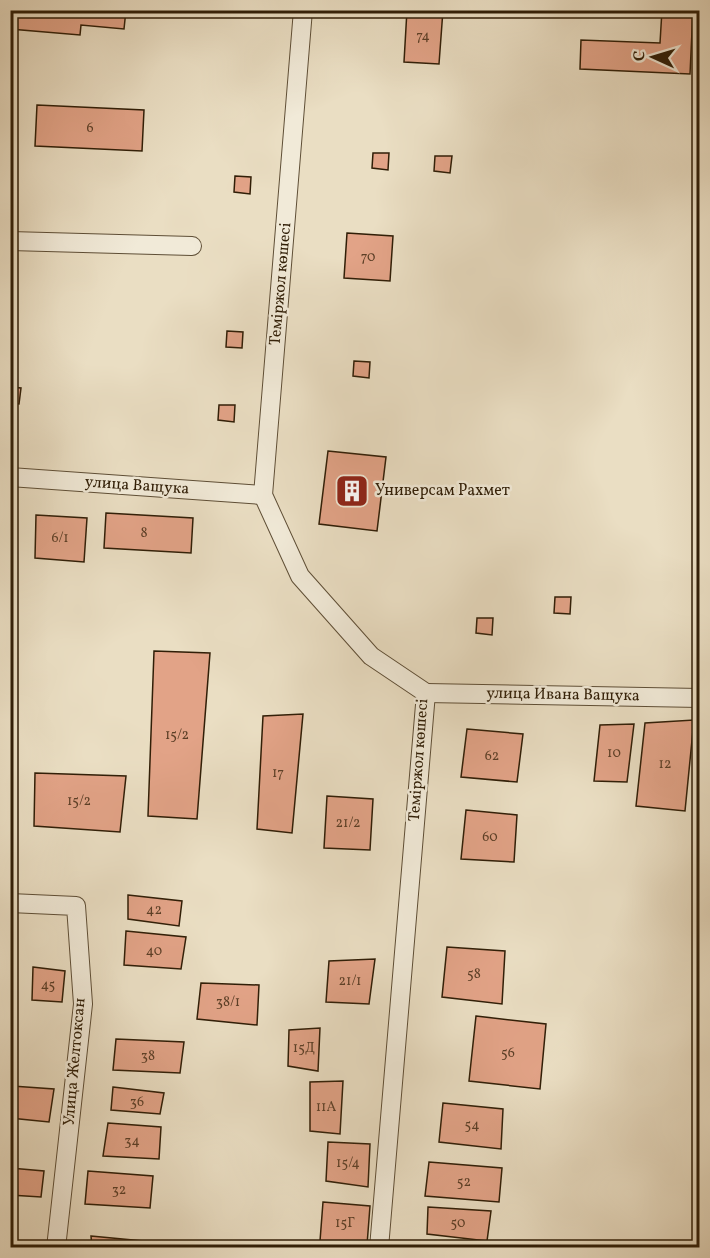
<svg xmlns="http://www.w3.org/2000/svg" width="710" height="1258" font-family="Vollkorn,serif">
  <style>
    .building { fill: #e2a387; stroke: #301e07; stroke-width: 1.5 }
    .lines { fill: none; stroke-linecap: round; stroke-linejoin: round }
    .minor-casing { stroke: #5e4e36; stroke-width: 20 }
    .minor { stroke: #f1ead8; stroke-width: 18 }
    .labels { text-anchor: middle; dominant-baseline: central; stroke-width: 5; stroke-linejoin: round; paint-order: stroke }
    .number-label { font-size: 14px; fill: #5c3f27 }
    .street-label { font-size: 16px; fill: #301e07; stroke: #f1ead8 }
    .poi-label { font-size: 16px; fill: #301e07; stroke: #f1ead8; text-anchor: start }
  </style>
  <rect width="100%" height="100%" fill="#eadec3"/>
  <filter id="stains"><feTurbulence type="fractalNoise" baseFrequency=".00333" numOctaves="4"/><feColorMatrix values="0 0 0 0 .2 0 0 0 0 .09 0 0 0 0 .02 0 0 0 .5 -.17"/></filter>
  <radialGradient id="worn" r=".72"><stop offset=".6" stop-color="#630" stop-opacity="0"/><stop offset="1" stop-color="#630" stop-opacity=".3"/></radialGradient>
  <!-- building -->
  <g class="building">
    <polygon points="10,10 126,10 124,29 81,25 80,35 10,29"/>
    <polygon points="407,10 443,10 439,64 404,62"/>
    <polygon points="662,10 693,10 690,74 580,69 581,40 660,43"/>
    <polygon points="37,105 144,110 142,151 35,146"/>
    <polygon points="373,153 389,153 388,170 372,168"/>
    <polygon points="435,156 452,156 450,173 434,171"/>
    <polygon points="235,176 251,177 250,194 234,192"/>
    <polygon points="347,233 393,236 390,281 344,278"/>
    <polygon points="227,331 243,332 242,348 226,347"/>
    <polygon points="354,361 370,362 369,378 353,376"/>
    <polygon points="10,387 21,388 19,404 10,403"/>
    <polygon points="219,405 235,405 234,422 218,420"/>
    <polygon points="328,451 386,457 377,531 319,524"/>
    <polygon points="106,513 193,518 191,553 104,548"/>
    <polygon points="36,515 87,518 84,562 35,558"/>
    <polygon points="555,597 571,597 570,614 554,613"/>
    <polygon points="477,618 493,618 492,635 476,633"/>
    <polygon points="154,651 210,653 197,819 148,816"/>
    <polygon points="303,714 292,833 257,829 263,716"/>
    <polygon points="694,720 685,811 636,806 645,723"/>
    <polygon points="634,724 627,782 594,781 600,725"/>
    <polygon points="467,729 523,734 517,782 461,777"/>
    <polygon points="35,773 126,776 120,832 34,826"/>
    <polygon points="327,796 373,799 370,850 324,848"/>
    <polygon points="466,810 517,815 514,862 461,859"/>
    <polygon points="128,895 182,901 179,926 128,919"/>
    <polygon points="126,931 186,937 181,969 124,965"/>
    <polygon points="447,947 505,951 502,1004 442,997"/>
    <polygon points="375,959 369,1004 326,1002 329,961"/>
    <polygon points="33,967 65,971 62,1002 32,1000"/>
    <polygon points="201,983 259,985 257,1025 197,1019"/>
    <polygon points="476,1016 546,1024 540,1089 469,1081"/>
    <polygon points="320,1028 318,1071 288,1066 289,1030"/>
    <polygon points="116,1039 184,1042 180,1073 113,1070"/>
    <polygon points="343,1081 340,1134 310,1131 310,1082"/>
    <polygon points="12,1086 54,1089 49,1122 10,1118"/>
    <polygon points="113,1087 164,1093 160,1114 111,1110"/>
    <polygon points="443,1103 503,1109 501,1149 439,1142"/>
    <polygon points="108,1123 161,1127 159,1159 103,1156"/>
    <polygon points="328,1142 370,1144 368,1187 326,1181"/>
    <polygon points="429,1162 502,1168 499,1202 425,1196"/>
    <polygon points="10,1168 44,1171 41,1197 10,1195"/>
    <polygon points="88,1171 153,1176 150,1208 85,1204"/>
    <polygon points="323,1202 370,1206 367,1245 320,1241"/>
    <polygon points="428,1207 491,1211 487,1241 427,1234"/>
    <polygon points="91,1236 143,1241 143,1248 92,1248"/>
  </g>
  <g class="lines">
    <!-- minor casing -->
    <g class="minor-casing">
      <g id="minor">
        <polyline points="303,10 263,495 300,576 371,656 426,693"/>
        <polyline points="10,241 192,246"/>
        <polyline points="10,477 263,495"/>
        <polyline points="426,693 700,698"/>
        <polyline points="10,903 76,906 83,1004 56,1248"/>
        <polyline points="379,1248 426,693"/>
      </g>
    </g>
    <!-- minor -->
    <use href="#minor" class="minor"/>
  </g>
  <!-- icons -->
  <defs>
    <g id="building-square" transform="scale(1.725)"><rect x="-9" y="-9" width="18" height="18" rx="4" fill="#8f2418" stroke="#f1ead8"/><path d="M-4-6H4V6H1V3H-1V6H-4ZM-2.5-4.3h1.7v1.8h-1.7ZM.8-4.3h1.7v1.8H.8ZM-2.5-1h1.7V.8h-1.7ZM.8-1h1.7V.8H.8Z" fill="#fff"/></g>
  </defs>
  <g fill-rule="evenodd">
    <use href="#building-square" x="352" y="491"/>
  </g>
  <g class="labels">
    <!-- number labels -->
    <g class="number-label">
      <text x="423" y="36">74</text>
      <text x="90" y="128">6</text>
      <text x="368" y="257">70</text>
      <text x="144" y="533">8</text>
      <text x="60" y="538">6/1</text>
      <text x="177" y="735">15/2</text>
      <text x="614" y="753">10</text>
      <text x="492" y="756">62</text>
      <text x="665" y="764">12</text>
      <text x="278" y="773">17</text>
      <text x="79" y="801">15/2</text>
      <text x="348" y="823">21/2</text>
      <text x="490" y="837">60</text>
      <text x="154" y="910">42</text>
      <text x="154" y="951">40</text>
      <text x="474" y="974">58</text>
      <text x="350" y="981">21/1</text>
      <text x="48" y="985">45</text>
      <text x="228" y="1002">38/1</text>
      <text x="304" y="1048">15Д</text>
      <text x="508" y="1053">56</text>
      <text x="148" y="1056">38</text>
      <text x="137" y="1102">36</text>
      <text x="326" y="1107">11А</text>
      <text x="472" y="1125">54</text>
      <text x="132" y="1141">34</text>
      <text x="348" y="1163">15/4</text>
      <text x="464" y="1182">52</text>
      <text x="119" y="1190">32</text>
      <text x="345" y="1223">15Г</text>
      <text x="458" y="1223">50</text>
    </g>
    <!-- street labels -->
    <g class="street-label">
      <text transform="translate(281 284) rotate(-85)">Теміржол көшесі</text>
      <text transform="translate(137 486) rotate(4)">улица Ващука</text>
      <text transform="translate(563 695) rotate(1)">улица Ивана Ващука</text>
      <text transform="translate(419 760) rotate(-86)">Теміржол көшесі</text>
      <text transform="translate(75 1062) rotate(-85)">Улица Желтоксан</text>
    </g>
    <!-- poi labels -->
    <g class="poi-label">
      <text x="375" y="491">Универсам Рахмет</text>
    </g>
  </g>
  <!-- margin -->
  <rect width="710" height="1258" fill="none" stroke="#eadec3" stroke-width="36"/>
  <rect x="12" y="12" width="686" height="1234" fill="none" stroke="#301e07" stroke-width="3"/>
  <rect x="18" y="18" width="674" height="1222" fill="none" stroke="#301e07" stroke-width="1.5"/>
  <!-- north arrow -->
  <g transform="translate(653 57) rotate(274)" stroke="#f1ead8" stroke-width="4.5" paint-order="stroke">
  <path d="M0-4.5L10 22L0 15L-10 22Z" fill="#301e07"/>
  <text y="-9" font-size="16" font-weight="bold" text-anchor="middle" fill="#301e07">С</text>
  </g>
  <rect width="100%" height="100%" filter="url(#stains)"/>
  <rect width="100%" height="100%" fill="url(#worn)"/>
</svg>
